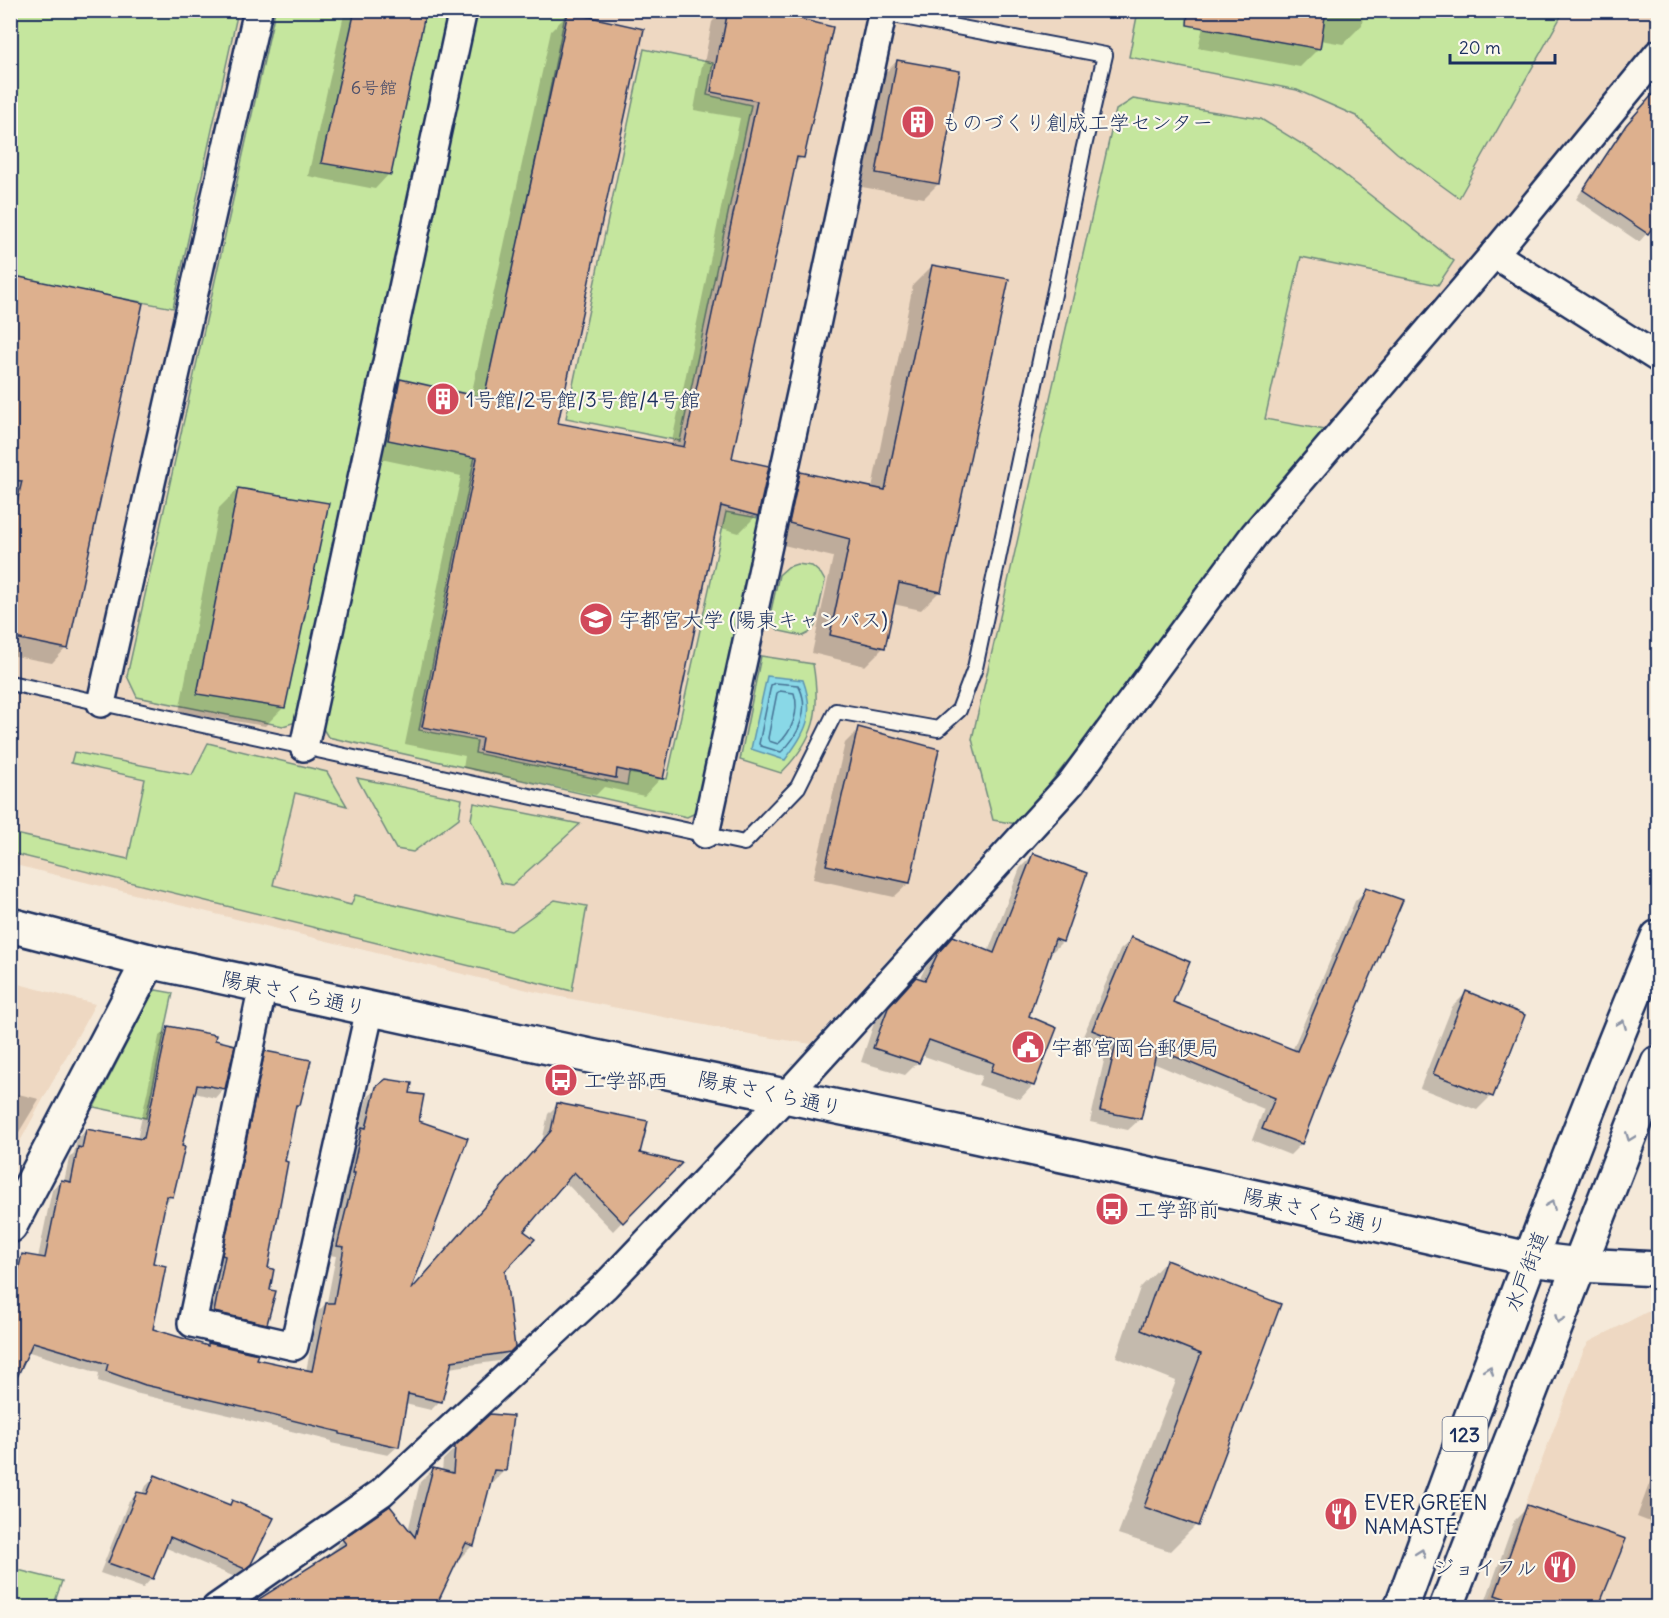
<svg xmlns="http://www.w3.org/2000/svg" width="1669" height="1618" font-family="Delius,'Klee One',sans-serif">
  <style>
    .built { fill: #eed8c2 }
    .green { fill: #c5e69e; stroke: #708a7e; stroke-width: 1.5 }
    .water { fill: #89d8e7; stroke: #5d94b0; stroke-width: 1.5 }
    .shadow { fill: #0003 }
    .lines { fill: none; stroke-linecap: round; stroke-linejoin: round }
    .shore { stroke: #477395; stroke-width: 1.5 }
    .building { fill: #ddb08e; stroke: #1b2f5e; stroke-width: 1.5 }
    .lane-casing { stroke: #1b2f5e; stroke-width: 18 }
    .street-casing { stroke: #1b2f5e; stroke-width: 32 }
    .secondary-casing { stroke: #1b2f5e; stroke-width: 38 }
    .highway-casing { stroke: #1b2f5e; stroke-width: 38 }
    .lane { stroke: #fbf7ec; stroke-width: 14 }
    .street { stroke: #fbf7ec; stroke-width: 27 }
    .secondary { stroke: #fbf7ec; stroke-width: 33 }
    .highway { stroke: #fbf7ec; stroke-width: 33 }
    .oneway { stroke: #8b93a5 }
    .labels { text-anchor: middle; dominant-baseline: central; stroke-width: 4.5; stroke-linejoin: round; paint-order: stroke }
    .number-label { font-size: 18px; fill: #4c4f6a }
    .shield { fill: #fbf7ec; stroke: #5e6b89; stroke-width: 1.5 }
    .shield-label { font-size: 20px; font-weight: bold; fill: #1b2f5e }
    .poi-label { font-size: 21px; fill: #1b2f5e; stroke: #fbf7ec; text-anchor: start }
    .street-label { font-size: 21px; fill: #1b2f5e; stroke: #fbf7ec }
  </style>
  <rect width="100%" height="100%" fill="#f5e9d9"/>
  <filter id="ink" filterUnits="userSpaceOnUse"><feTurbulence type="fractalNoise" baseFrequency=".0167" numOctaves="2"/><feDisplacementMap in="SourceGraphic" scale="12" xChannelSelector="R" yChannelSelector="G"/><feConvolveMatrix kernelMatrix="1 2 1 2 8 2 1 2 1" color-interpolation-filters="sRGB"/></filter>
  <g filter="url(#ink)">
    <!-- built -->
    <g class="built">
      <polygon points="11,11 1658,11 1658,37 1106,720 811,1044 760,1036 536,992 11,864"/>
      <polygon points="11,982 95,1004 11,1158 10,982"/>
      <polygon points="1647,1312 1658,1312 1658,1607 1486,1608 1584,1349 1589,1342"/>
    </g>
    <!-- green -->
    <g class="green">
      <polygon points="11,11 238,11 173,308 41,283 11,307"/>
      <polygon points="275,11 450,11 296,722 283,726 137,697 127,676"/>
      <polygon points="472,11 566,11 419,730 477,741 475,753 627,785 629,773 667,779 726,512 764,519 702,810 687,817 328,737 322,727"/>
      <polygon points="1138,11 1564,11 1459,198 1397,153 1356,116 1297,90 1129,57"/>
      <polygon points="644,49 713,63 707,95 751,105 680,441 566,418"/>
      <polygon points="1133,99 1261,119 1318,154 1454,261 1438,285 1301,257 1265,419 1330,431 1105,715 1017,824 993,820 972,739 1116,110"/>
      <polygon points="797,564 812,566 821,574 825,581 815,626 809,633 803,636 780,631 772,625 770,615 779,575 788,567"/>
      <path d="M 761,656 L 813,664 C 821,712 816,738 781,773 L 740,760 Z"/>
      <polygon points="208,743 327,772 347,806 295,793 273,885 351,905 355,895 511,931 555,900 587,906 572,991 11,853 11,833 128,859 145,779 71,763 74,752 192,775"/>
      <polygon points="357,778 462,799 459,818 413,852 396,849"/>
      <polygon points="474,803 580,824 512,885 501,883 471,819"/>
      <polygon points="156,990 173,993 146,1118 94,1107 153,992"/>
      <polygon points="10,1568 62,1581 53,1607 11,1607"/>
    </g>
    <!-- water -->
    <path class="water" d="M 767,676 L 803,680 C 816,716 806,731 785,760 L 751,749 Z"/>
    <!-- shadow -->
    <g class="shadow">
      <polygon points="345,10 425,10 389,174 375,189 308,176"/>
      <polygon points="723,10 758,10 802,157 793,166 731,459 757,515 739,533 715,526 661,778 644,796 604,787 596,795 463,768 465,756 405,744 461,476 371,457 383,398 401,381 471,396 551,31 568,14 556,424 671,446 740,118 694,110 702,65 704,63 712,22"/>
      <polygon points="1207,10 1389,10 1382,17 1363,14 1362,25 1343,44 1320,40 1318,49 1300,67 1198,48"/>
      <polygon points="897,61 938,184 924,198 862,187 883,75"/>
      <polygon points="1636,114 1647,233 1639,242 1576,199 1618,136"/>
      <polygon points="932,266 940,591 921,610 893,604 884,647 865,666 812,653 833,557 771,542 782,492 801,474 872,488 913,285"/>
      <polygon points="10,277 66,648 52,663 10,655"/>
      <polygon points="238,489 284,707 265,726 179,712 219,508"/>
      <polygon points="859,729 909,883 894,897 813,879 845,743"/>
      <polygon points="1033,855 1085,874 1062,942 1048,956 1027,1017 1033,1085 1020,1099 978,1085 982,1076 921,1055 918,1062 905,1075 861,1062 874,1023 903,992 919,980 925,968 939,952 988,952 1020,868"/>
      <polygon points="1367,889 1326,1078 1301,1144 1290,1155 1252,1140 1264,1109 1153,1063 1140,1119 1128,1130 1090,1122 1106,1052 1081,1041 1120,950 1132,939 1171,1002 1292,1051 1355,901"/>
      <polygon points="1466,993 1491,1096 1477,1110 1420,1088 1452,1007"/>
      <polygon points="169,1028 224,1088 215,1098 195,1093 181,1147 171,1197 164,1204 151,1265 151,1330 206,1347 209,1344 255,1361 306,1371 318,1312 327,1302 336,1256 329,1255 346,1182 344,1182 353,1138 359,1132 367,1098 377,1088 408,1094 417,1122 408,1294 542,1142 548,1114 558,1104 638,1154 679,1163 613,1231 564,1181 522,1231 504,1271 514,1347 499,1361 449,1368 440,1401 431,1410 405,1404 398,1446 388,1455 331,1443 332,1441 246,1420 246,1419 135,1393 98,1381 99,1373 26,1351 10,1358 10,1276 13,1265 23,1255 38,1258 52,1190 61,1181 64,1182 69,1158 74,1153 77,1140 86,1130 137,1140 159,1037"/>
      <polygon points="266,1053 299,1105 294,1110 266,1269 265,1323 256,1332 206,1321 257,1062"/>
      <polygon points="10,1092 39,1099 10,1147"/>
      <polygon points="1166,1261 1279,1305 1196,1525 1170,1551 1118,1534 1176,1381 1116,1357 1140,1288"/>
      <polygon points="456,1447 505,1470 492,1483 489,1483 473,1545 460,1558 332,1555 330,1553 343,1540 390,1508 408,1531 420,1482 433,1469 442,1472 443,1460"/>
      <polygon points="1658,1460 1658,1525 1637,1517"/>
      <polygon points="155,1477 228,1506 233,1501 250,1564 240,1573 235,1577 164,1547 152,1578 143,1588 100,1573 128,1503 137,1493 142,1495 146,1486"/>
      <polygon points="1528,1507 1596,1608 1483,1608 1514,1521"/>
    </g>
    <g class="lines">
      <!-- shore -->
      <g class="shore">
        <path d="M 775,683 L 798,685 C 811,707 799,737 781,752 L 761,746 L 759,744 L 771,685 Z"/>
        <path d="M 780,691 L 794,693 C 800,711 792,732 778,744 L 769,741 L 768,738 L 777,693 Z"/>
      </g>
    </g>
    <!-- building -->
    <g class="building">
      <polygon points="355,10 426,10 391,175 321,163"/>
      <polygon points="728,10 764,10 833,27 804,158 797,157 732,458 769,466 758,516 721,506 663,779 617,769 616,778 480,751 482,738 422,727 477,458 388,440 400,379 484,398 568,12 644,29 558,423 684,447 757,101 711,92 719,46 721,46"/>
      <polygon points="1188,10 1326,10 1320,49 1187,25"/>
      <polygon points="897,60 960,71 939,184 876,173"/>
      <polygon points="1659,87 1659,218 1648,234 1583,190 1626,125"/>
      <polygon points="932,265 1009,279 941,592 899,583 885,648 830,635 850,539 789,523 800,472 885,490"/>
      <polygon points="10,275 143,303 68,649 10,637 10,532 22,481 10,480"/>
      <polygon points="238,488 329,503 285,708 197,694"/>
      <polygon points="858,727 939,749 910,883 826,865"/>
      <polygon points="1033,853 1087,873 1063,942 1055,939 1029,1016 1057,1028 1034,1086 991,1071 994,1063 929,1040 919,1063 873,1048 888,1008 916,977 925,980 938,953 953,936 994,953"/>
      <polygon points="1366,887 1403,900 1327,1079 1302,1144 1262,1129 1275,1098 1157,1049 1141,1119 1100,1111 1117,1040 1092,1030 1131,937 1190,962 1173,1002 1297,1051"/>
      <polygon points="1466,991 1525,1015 1493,1097 1433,1074"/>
      <polygon points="168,1026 216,1035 215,1040 235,1045 225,1089 204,1085 204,1086 197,1085 182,1146 185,1147 173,1197 167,1196 153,1263 166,1266 153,1329 208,1346 208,1343 258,1354 256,1359 312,1371 326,1303 334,1303 344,1247 337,1246 355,1173 352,1173 362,1127 366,1128 376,1087 386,1079 412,1083 410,1093 424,1095 419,1121 468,1138 411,1290 551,1131 557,1103 648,1121 640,1153 682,1163 623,1223 574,1172 524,1231 535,1239 505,1271 515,1347 510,1352 452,1361 442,1402 408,1394 399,1447 340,1434 340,1432 255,1411 255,1410 145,1385 106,1371 108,1364 33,1342 10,1393 10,1307 22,1254 45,1258 61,1180 71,1182 78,1147 82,1148 86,1129 142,1139 142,1138 144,1138"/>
      <polygon points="265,1051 311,1060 300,1105 296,1105 285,1161 288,1162 268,1268 274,1269 270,1290 276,1291 267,1324 214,1312 225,1256 222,1255"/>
      <polygon points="1166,1260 1281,1304 1198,1526 1144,1507 1201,1354 1141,1330"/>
      <polygon points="490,1414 513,1416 506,1471 494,1470 474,1546 466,1543 435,1608 245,1608 346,1544 342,1539 390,1506 415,1537 433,1468 453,1473 455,1446"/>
      <polygon points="155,1475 230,1505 232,1500 274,1518 251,1564 245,1569 170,1537 153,1579 108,1563 137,1492 147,1494"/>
      <polygon points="1527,1505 1626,1539 1598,1608 1534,1608 1495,1595"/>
    </g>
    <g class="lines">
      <!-- lane casing -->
      <g class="lane-casing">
        <polyline id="lane" points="10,683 744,843 798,787 836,711 938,729 959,710 975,668 1057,280 1083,151 1105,55 877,12"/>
      </g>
      <!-- street casing -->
      <g class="street-casing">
        <g id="street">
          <polyline points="1494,254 1658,358"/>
          <polyline points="101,703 258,10"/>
          <polyline points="304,747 463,10"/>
          <polyline points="705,834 813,339 883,10"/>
          <polyline points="263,986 192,1323 294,1346 370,1009"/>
          <polyline points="216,1608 381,1493 606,1285 785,1097 1071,783 1254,535 1494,254 1658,54"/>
        </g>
      </g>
      <!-- secondary casing -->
      <g class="secondary-casing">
        <g id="secondary">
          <polyline points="10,925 149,961 590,1056 901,1120 1269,1200 1529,1259 1580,1265 1658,1269"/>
          <polyline points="10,1226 149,961"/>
        </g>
      </g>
      <!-- highway casing -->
      <g class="highway-casing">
        <g id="highway">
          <path d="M 1401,1608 C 1484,1383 1565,1158 1658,937"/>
          <polyline points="1446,1608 1658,1063"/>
        </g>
      </g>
      <!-- lane -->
      <use href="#lane" class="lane"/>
      <!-- street -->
      <use href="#street" class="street"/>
      <!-- secondary -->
      <use href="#secondary" class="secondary"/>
      <!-- highway -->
      <use href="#highway" class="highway"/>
    </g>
    <!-- one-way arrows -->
    <defs><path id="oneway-chevron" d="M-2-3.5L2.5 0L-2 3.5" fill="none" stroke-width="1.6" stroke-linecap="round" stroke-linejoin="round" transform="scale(1.5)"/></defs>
    <g class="oneway">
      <use href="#oneway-chevron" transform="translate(1622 1024) rotate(-68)"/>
      <use href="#oneway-chevron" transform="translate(1630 1137) rotate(111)"/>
      <use href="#oneway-chevron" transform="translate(1551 1205) rotate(-68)"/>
      <use href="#oneway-chevron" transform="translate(1559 1319) rotate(111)"/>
      <use href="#oneway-chevron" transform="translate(1489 1370) rotate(-70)"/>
      <use href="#oneway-chevron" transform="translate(1421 1553) rotate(-70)"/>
    </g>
  </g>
  <!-- icons -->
  <defs>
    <g id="building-disc" transform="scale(1.725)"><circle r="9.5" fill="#d1495b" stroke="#fbf7ec"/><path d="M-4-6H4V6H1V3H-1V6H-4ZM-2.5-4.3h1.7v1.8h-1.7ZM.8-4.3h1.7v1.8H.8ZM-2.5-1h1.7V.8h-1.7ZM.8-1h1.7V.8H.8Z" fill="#fff"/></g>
    <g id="university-disc" transform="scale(1.725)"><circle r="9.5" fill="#d1495b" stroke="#fbf7ec"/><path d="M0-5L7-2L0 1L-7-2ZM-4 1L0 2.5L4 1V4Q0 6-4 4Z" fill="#fff"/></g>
    <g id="civic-disc" transform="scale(1.725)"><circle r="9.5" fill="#d1495b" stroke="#fbf7ec"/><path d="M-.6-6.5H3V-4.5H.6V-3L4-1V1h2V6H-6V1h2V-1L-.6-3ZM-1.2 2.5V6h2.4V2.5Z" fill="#fff"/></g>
    <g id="bus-disc" transform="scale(1.725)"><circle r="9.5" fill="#d1495b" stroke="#fbf7ec"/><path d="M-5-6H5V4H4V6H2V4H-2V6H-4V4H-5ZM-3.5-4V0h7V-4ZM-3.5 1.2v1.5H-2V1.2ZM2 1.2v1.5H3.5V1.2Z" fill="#fff"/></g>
    <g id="restaurant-disc" transform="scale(1.725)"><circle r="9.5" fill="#d1495b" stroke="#fbf7ec"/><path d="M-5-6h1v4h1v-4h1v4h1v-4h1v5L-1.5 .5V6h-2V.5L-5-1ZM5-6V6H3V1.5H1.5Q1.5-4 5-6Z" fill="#fff"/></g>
  </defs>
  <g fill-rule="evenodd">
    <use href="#building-disc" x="918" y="122"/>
    <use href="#building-disc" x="443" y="399"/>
    <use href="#university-disc" x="596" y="619"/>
    <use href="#civic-disc" x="1028" y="1047"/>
    <use href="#bus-disc" x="561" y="1080"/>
    <use href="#bus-disc" x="1112" y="1209"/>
    <use href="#restaurant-disc" x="1341" y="1514"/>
    <use href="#restaurant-disc" x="1560" y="1567"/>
  </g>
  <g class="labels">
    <!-- number labels -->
    <g class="number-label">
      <text x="374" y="87">6号館</text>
    </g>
    <!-- shield labels -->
    <rect class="shield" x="1442.5" y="1417" width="45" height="34" rx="4.5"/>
    <g class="shield-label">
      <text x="1465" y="1434">123</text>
    </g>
    <!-- poi labels -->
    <g class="poi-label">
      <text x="941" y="122">ものづくり創成工学センター</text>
      <text x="466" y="399">1号館/2号館/3号館/4号館</text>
      <text x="619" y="619">宇都宮大学 (陽東キャンパス)</text>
      <text x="1051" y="1047">宇都宮岡台郵便局</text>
      <text x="584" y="1080">工学部西</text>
      <text x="1135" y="1209">工学部前</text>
      <text x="1364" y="1502">EVER GREEN<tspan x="1364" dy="24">NAMASTE</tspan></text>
      <text x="1537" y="1567" text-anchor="end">ジョイフル</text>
    </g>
    <!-- street labels -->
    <g class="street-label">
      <text transform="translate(294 993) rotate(12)">陽東さくら通り</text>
      <text transform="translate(770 1093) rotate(12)">陽東さくら通り</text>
      <text transform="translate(1315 1211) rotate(13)">陽東さくら通り</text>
      <text transform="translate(1526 1271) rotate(-69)">水戸街道</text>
    </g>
  </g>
  <!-- margin -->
  <rect width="1669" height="1618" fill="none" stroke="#fbf7ec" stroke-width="36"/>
  <rect x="18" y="18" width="1633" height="1582" fill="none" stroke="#1b2f5e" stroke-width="2" filter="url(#ink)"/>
  <!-- scale -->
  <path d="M1450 54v9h105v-9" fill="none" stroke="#1b2f5e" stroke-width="3"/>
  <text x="1459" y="54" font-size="18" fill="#1b2f5e" stroke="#fbf7ec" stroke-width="4.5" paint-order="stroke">20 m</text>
</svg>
